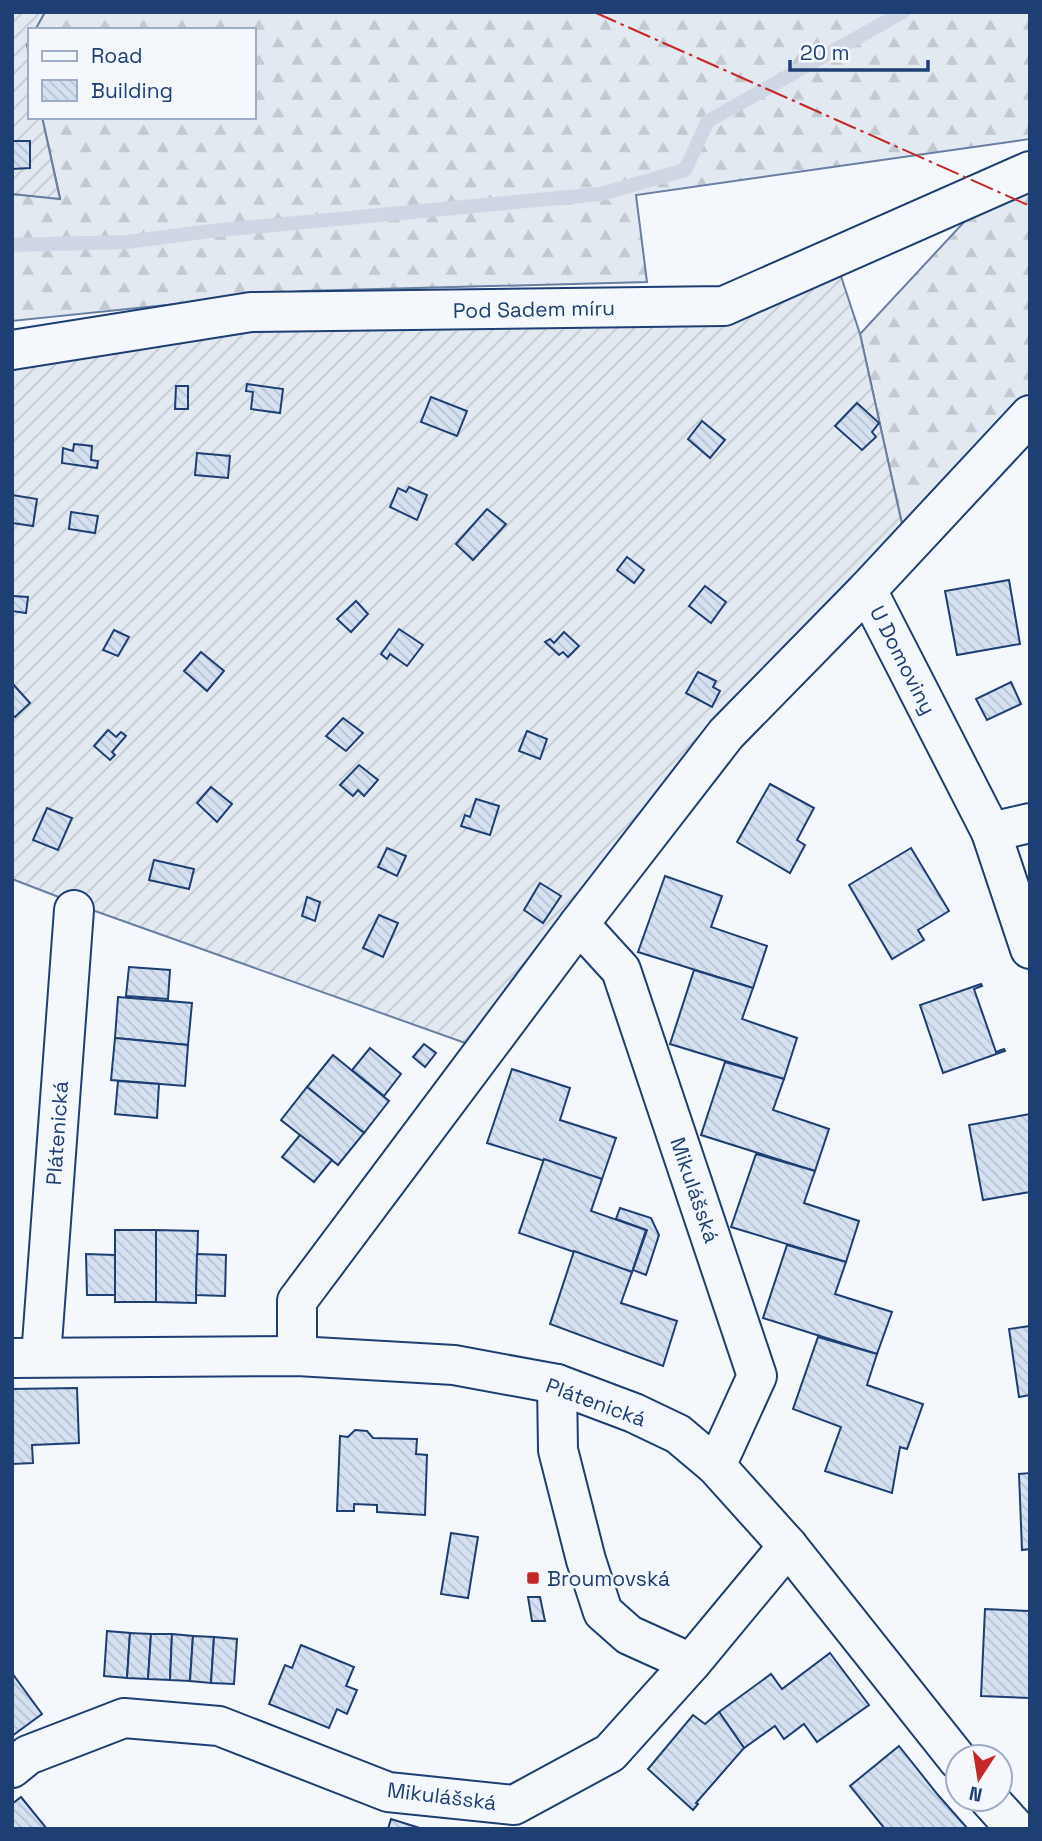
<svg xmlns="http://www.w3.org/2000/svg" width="1042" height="1841" font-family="'Space Grotesk',sans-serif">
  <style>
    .forest { fill: url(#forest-firs); stroke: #687fa3; stroke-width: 2 }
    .garden { fill: url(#garden-furrows); stroke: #687fa3; stroke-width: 2 }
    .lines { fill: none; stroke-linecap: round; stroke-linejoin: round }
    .stream { stroke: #cfd7e4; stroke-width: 14 }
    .building { fill: url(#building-back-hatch); stroke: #1d3f73; stroke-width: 2 }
    .minor-casing { stroke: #1d3f73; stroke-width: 42 }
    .minor { stroke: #f4f7fb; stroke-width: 38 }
    .power { stroke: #c62828; stroke-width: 2; stroke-dasharray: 24 5 3.5 5; stroke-linecap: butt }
    .poi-dot { fill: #c62828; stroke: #f4f7fb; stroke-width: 2.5 }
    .labels { text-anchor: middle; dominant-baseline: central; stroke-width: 5; stroke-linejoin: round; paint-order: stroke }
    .street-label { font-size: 21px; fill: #1d3f73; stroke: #f4f7fb }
    .poi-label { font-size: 21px; fill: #1d3f73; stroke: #f4f7fb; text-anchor: start }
  </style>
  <defs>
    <pattern id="forest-firs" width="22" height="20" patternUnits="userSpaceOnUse" patternTransform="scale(1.75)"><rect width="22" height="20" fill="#e3e9f0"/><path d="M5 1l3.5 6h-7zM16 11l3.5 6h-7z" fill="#c2c9d1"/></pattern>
    <pattern id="garden-furrows" width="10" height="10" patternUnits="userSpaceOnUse" patternTransform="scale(1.75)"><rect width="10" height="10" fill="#e3e9f0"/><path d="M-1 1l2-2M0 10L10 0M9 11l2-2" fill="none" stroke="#c2c9d1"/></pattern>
    <pattern id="building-back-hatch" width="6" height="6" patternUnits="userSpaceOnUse" patternTransform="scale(1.75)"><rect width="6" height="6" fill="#d5e0f0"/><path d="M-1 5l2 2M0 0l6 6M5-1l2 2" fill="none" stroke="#b6c1d1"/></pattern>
  </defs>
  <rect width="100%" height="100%" fill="#f4f7fb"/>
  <!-- forest -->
  <g class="forest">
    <polygon points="45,12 1030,12 1030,139 636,195 647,282 302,291 12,321 12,194 60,198 42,117 254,117 254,30 35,30"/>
    <polygon points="1030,151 1030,399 902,524 860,334"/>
  </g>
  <!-- garden -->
  <g class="garden">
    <polygon points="12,12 45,12 35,30 30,30 30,40 27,45 30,60 30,117 42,117 60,199 12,194"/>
    <polygon points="837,264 860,334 902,524 473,1034 468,1044 95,911 12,879 12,365 254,323 661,324"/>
  </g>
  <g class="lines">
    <!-- stream -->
    <polyline class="stream" points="12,245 127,242 211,231 601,194 685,170 708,121 903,12"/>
  </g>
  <!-- building -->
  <g class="building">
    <polygon points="12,141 30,141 30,168 12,169"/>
    <polygon points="247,384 283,389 280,413 251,409 253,392 246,391"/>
    <polygon points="176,386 188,386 188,409 175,409"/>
    <polygon points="431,397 467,411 457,436 421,422"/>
    <polygon points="857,403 879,423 872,432 876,437 862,450 835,426"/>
    <polygon points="702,421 725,440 710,458 688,439"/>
    <polygon points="74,444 92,446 91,460 98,461 97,468 62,463 63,448 73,451"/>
    <polygon points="197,453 230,456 228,478 195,475"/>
    <polygon points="409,487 427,495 417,520 390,507 398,488 406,492"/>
    <polygon points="12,495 37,499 33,526 12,523"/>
    <polygon points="487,509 506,524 473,560 456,544"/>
    <polygon points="71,512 98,516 95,533 69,529"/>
    <polygon points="627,557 644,570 634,583 617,570"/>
    <polygon points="1009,580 1020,644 957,655 945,591"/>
    <polygon points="705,586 726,602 711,623 689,606"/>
    <polygon points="12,596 28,597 26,613 12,611"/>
    <polygon points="356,601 368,614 351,632 337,619"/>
    <polygon points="399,629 423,645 407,666 390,654 387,659 381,654"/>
    <polygon points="114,630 129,637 118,656 103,650"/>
    <polygon points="564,632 579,646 568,657 563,652 559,655 545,642 550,639 554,643"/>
    <polygon points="201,652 224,671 207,691 184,671"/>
    <polygon points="698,672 716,681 713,687 720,691 712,707 686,693"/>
    <polygon points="1011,682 1021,704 987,720 976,699"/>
    <polygon points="12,683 30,703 15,717 12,715"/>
    <polygon points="343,718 363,733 346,751 326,736"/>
    <polygon points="108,730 116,737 121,732 126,736 112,752 115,755 110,760 94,746"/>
    <polygon points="527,731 547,739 540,759 519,751"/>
    <polygon points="359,765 378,780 364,796 358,790 353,796 340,785"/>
    <polygon points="770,784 814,808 797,840 805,845 790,873 737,842"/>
    <polygon points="211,787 232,804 217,822 197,803"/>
    <polygon points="476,799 499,806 490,835 461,826 465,815 470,817"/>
    <polygon points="47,808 72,818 58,850 33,840"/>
    <polygon points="387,848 406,856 397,876 378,867"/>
    <polygon points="911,848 949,911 918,930 924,940 892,959 849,885"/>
    <polygon points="154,860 194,869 189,889 149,880"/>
    <polygon points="665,876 722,896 711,927 767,946 753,988 638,952"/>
    <polygon points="540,883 561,896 543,923 524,910"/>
    <polygon points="307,897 320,902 315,921 302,916"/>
    <polygon points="379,915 398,923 383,957 363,948"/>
    <polygon points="129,967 170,970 168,999 126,996"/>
    <polygon points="694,970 753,988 742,1019 797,1038 784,1079 670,1044"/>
    <polygon points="981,984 982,986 974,989 996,1052 1004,1049 1005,1051 943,1073 920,1005"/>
    <polygon points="118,997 192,1003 188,1045 115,1038"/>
    <polygon points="115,1038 188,1045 185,1086 111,1080"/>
    <polygon points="424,1044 436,1053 425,1067 413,1057"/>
    <polygon points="370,1048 401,1074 384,1096 352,1070"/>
    <polygon points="333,1055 389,1101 364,1133 307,1087"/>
    <polygon points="725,1062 784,1079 773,1110 829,1129 815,1171 701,1135"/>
    <polygon points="512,1069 570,1088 560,1120 616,1138 602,1179 487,1143"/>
    <polygon points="118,1081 159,1084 157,1118 115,1114"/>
    <polygon points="307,1087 364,1133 338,1165 281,1120"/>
    <polygon points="1030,1114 1030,1192 983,1200 969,1125"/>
    <polygon points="300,1135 332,1160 314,1182 282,1157"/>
    <polygon points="756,1154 815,1171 804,1203 859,1221 846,1262 731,1227"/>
    <polygon points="544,1159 602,1179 591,1211 646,1230 632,1272 519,1233"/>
    <polygon points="620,1208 651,1218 659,1235 646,1275 633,1270 647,1230 616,1219"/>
    <rect x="115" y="1230" width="41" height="72"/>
    <polygon points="156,1230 198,1231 196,1303 156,1302"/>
    <polygon points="787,1245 846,1262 835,1294 892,1312 877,1354 763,1318"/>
    <polygon points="574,1251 632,1272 621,1303 677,1321 663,1366 550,1324"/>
    <polygon points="86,1254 115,1255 115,1295 87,1295"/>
    <polygon points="197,1254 226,1255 225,1296 196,1295"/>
    <polygon points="1030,1326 1030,1395 1019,1397 1009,1329"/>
    <polygon points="818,1337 877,1354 867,1385 923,1404 907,1449 900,1447 892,1493 825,1471 841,1427 793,1409"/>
    <polygon points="77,1388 79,1443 32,1445 33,1463 12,1464 12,1389"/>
    <polygon points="355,1430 367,1431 373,1438 417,1439 416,1454 427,1455 425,1515 377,1512 377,1505 354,1504 354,1511 337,1511 340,1436 348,1437"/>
    <polygon points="1030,1473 1030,1549 1022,1550 1019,1474"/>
    <polygon points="451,1533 478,1537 468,1598 441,1594"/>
    <polygon points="528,1597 540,1597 545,1621 532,1621"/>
    <polygon points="985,1609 1030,1611 1030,1698 981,1696"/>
    <polygon points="107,1631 130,1633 127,1678 104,1676"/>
    <polygon points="130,1633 151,1634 148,1679 127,1678"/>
    <polygon points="151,1634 172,1634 170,1680 148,1679"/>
    <polygon points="172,1634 193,1636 190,1681 170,1680"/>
    <polygon points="193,1636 214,1637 211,1683 190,1681"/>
    <polygon points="214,1637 237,1639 234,1684 211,1683"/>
    <polygon points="301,1645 354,1667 346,1686 357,1690 347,1714 337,1709 329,1728 269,1704 285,1665 292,1668"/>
    <polygon points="830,1653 869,1705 817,1742 804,1724 784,1739 775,1726 744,1748 719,1712 771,1674 782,1689"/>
    <polygon points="12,1673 42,1714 12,1736"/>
    <polygon points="719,1712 744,1748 696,1803 698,1804 693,1810 648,1769 693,1715 705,1724"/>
    <polygon points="899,1746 938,1795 968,1829 885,1829 850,1786"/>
    <polygon points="21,1797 47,1829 12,1829 12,1804"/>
    <polygon points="391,1819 423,1829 388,1829"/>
  </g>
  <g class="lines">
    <!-- minor casing -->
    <g class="minor-casing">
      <g id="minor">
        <polyline points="12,350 251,312 724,306 1030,171"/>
        <polyline points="867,590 991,832 1030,949"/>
        <polyline points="991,832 1030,823"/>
        <polyline points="579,924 621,970 757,1376 716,1466"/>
        <polyline points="297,1356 297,1301 579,924 726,734 867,590 1030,415"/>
        <polyline points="41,1357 74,910"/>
        <polyline points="12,1358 297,1356 454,1365 557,1384 634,1413 678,1434 716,1466 788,1546 958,1760"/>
        <polyline points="557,1384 558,1450 586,1560 603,1612 629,1635 691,1663"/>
        <polyline points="12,1768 28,1755 124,1718 219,1726 388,1792 514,1805 610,1753 691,1663 788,1546"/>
        <polyline points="989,1799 1016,1829"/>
      </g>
    </g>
    <!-- minor -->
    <use href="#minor" class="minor"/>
    <!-- power -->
    <polyline class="power" points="594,12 1030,206"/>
  </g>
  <!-- markers -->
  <rect class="poi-dot" x="526" y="1571" width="14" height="14" rx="3.5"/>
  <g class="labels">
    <!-- street labels -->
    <g class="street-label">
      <text transform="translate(534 309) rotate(-1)">Pod Sadem míru</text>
      <text transform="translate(903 660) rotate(63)">U Domoviny</text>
      <text transform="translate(57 1133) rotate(-86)">Plátenická</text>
      <text transform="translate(695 1190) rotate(71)">Mikulášská</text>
      <text transform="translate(596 1402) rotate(20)">Plátenická</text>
      <text transform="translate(442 1796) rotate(7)">Mikulášská</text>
    </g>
    <!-- poi labels -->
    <g class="poi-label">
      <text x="547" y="1578">Broumovská</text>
    </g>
  </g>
  <!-- border -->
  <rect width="1042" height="1841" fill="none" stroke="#1d3f73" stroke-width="28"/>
  <!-- legend -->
  <rect x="28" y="28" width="228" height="91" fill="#f4f7fb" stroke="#9eadc5" stroke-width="2"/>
  <rect x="42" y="51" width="35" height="10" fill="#f4f7fb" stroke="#9eadc5" stroke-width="2"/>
  <text x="91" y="63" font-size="21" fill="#1d3f73">Road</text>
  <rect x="42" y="80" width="35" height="21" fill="url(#building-back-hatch)" stroke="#9eadc5" stroke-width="2"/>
  <text x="91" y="98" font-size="21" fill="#1d3f73">Building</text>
  <!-- north arrow -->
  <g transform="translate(979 1778) rotate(192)"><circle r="33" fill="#f4f7fb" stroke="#9eadc5" stroke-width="2"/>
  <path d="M0-5L12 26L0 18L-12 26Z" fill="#c62828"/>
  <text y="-10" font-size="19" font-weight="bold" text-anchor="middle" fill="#1d3f73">N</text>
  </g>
  <!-- scale -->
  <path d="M790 60v10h138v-10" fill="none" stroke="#1d3f73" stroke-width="3.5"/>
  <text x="800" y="60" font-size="21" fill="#1d3f73" stroke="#f4f7fb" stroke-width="5" paint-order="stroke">20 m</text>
</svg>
